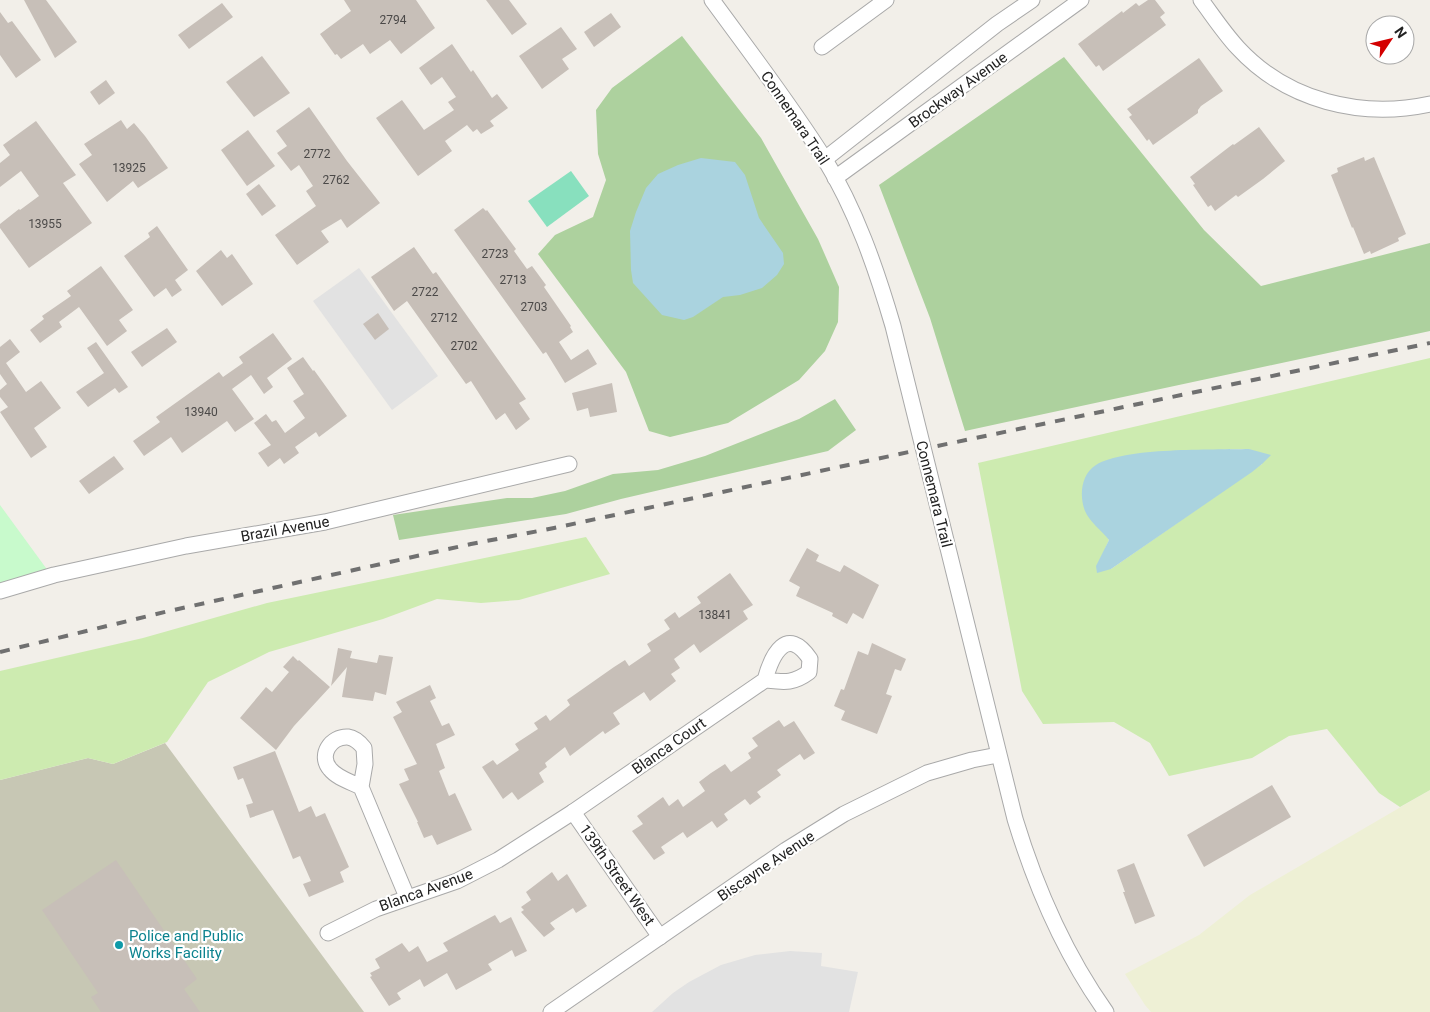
<svg xmlns="http://www.w3.org/2000/svg" width="1430" height="1012" font-family="Roboto,sans-serif">
  <style>
    .construction { fill: #c7c7b4 }
    .farmland { fill: #eef0d5 }
    .grass { fill: #cdebb0; fill-rule: evenodd }
    .forest { fill: #add19e }
    .park { fill: #c8facc }
    .pitch { fill: #88e0be }
    .parking { fill: #e2e2e2 }
    .water { fill: #aad3df }
    .building { fill: #c7bfb8 }
    .lines { fill: none; stroke-linecap: round; stroke-linejoin: round }
    .minor-casing { stroke: #a9a9a9; stroke-width: 17 }
    .minor { stroke: #fff; stroke-width: 15 }
    .rail { stroke: #707070; stroke-width: 4; stroke-dasharray: 10 10; stroke-linecap: butt }
    .culture-dot { fill: #0f9aa8; stroke: #fff; stroke-width: 2 }
    .labels { text-anchor: middle; dominant-baseline: central; stroke-width: 4.5; stroke-linejoin: round; paint-order: stroke }
    .number-label { font-size: 12px; fill: #4b4948 }
    .street-label { font-size: 15px; fill: #222; stroke: #fff }
    .culture-label { font-size: 15px; fill: #0d838f; stroke: #fff; text-anchor: start }
  </style>
  <rect width="100%" height="100%" fill="#f2efe9"/>
  <!-- construction -->
  <polygon class="construction" points="165,743 364,1012 0,1012 0,780 88,758 113,764"/>
  <!-- farmland -->
  <polygon class="farmland" points="1430,790 1430,1012 1151,1012 1145,1005 1125,974 1199,935 1250,895"/>
  <!-- grass -->
  <g class="grass">
    <path d="M 1430,358 L 1430,790 L 1400,807 L 1379,793 L 1327,729 L 1289,736 L 1252,758 L 1169,776 L 1150,743 L 1114,722 L 1043,724 L 1022,691 L 978,463 ZM 1249,449 L 1262,464 L 1111,569 L 1105,549 L 1109,540 L 1105,534 L 1120,457 L 1163,452 Z"/>
    <polygon points="586,537 610,574 519,600 481,603 437,599 383,619 269,652 208,682 167,742 113,764 88,758 0,780 0,671 143,638 267,603"/>
  </g>
  <!-- forest -->
  <g class="forest">
    <polygon points="682,36 761,138 818,239 839,287 838,322 825,351 799,380 728,423 670,437 649,431 626,372 538,254 555,235 593,217 606,180 598,154 596,110 612,88"/>
    <polygon points="1064,57 1204,230 1261,286 1430,243 1430,331 965,431 930,318 879,185"/>
    <polygon points="835,399 856,430 828,451 621,499 566,514 399,540 393,515 507,498 532,498 565,491 613,474 658,470 705,456 799,419"/>
  </g>
  <!-- park -->
  <polygon class="park" points="0,505 54,579 0,595"/>
  <!-- pitch -->
  <polygon class="pitch" points="571,171 589,196 547,227 528,201"/>
  <!-- parking -->
  <g class="parking">
    <polygon points="359,268 438,376 392,410 313,301"/>
    <polygon points="790,951 822,953 821,966 858,972 849,1012 652,1012 673,993 689,982 721,965 755,955"/>
  </g>
  <!-- water -->
  <g class="water">
    <polygon points="701,158 735,162 745,175 759,218 783,253 784,264 777,275 762,288 740,295 723,297 693,317 684,320 662,315 633,283 631,270 630,231 636,212 646,188 658,174 678,165"/>
    <path d="M 1249,449 L 1271,455 L 1262,464 L 1252,472 L 1111,569 L 1097,573 L 1096,566 L 1109,540 C 1102,531 1089,521 1085,511 C 1079,496 1081,474 1096,465 C 1125,447 1212,450 1249,449 Z"/>
  </g>
  <!-- building -->
  <g class="building">
    <polygon points="24,0 46,0 77,42 55,58"/>
    <polygon points="344,0 416,0 435,28 401,54 390,40 370,54 363,44 341,59 337,54 335,55 320,34 351,11"/>
    <polygon points="486,0 509,0 527,24 512,35"/>
    <polygon points="1148,0 1155,0 1165,13 1160,17 1166,25 1103,71 1099,65 1096,67 1078,44 1122,11 1123,13 1136,3 1139,6"/>
    <polygon points="222,3 233,17 189,49 178,35"/>
    <polygon points="0,12 8,23 12,21 41,60 16,78 0,55"/>
    <polygon points="611,13 621,27 594,47 584,32"/>
    <polygon points="561,27 577,49 562,59 569,69 542,89 519,56"/>
    <polygon points="452,44 471,72 473,70 492,98 497,94 508,108 490,121 494,126 481,134 477,129 473,132 467,125 445,141 452,151 418,176 376,118 402,100 424,130 454,110 448,102 456,97 442,77 431,85 419,68"/>
    <polygon points="262,56 290,93 254,117 226,82"/>
    <polygon points="1199,58 1223,91 1201,106 1198,110 1198,113 1153,145 1149,139 1147,141 1139,130 1129,117 1132,115 1127,109"/>
    <polygon points="106,80 115,93 99,105 90,92"/>
    <polygon points="309,107 347,161 380,203 347,228 341,219 321,231 329,242 297,265 275,235 316,206 306,191 313,186 299,165 291,171 277,153 287,146 276,131"/>
    <polygon points="121,120 127,129 134,123 145,136 168,168 138,188 133,181 107,202 79,164 92,155 84,144"/>
    <polygon points="36,121 76,175 63,183 92,223 29,268 0,228 0,224 19,209 20,210 39,196 21,171 0,187 0,163 10,155 3,145"/>
    <polygon points="1259,127 1285,161 1263,179 1238,197 1236,195 1215,211 1211,205 1208,207 1193,185 1195,184 1190,177 1233,144 1234,145"/>
    <polygon points="248,130 275,166 247,186 221,150"/>
    <polygon points="1364,157 1365,161 1374,157 1406,234 1398,238 1399,241 1371,254 1370,251 1364,254 1353,227 1352,228 1331,175 1338,172 1337,168"/>
    <polygon points="259,184 276,206 262,216 246,194"/>
    <polygon points="483,208 486,211 487,210 516,249 514,251 527,269 532,266 546,285 544,287 571,326 570,327 573,332 559,342 571,360 588,349 597,364 565,383 546,352 543,354 454,230"/>
    <polygon points="157,226 188,270 175,280 182,290 172,297 166,288 154,297 124,256 150,237 148,233"/>
    <polygon points="414,247 433,274 436,272 526,399 519,403 530,419 516,430 505,413 496,420 471,381 466,384 407,301 394,311 371,277"/>
    <polygon points="221,250 227,258 232,254 253,284 222,306 196,271"/>
    <polygon points="101,266 133,310 119,320 127,331 107,346 79,307 59,322 62,327 40,343 30,330 44,319 42,316 71,296 67,291"/>
    <polygon points="378,313 389,329 375,340 363,324"/>
    <polygon points="167,328 177,342 142,367 131,352"/>
    <polygon points="273,333 292,359 267,378 273,387 264,394 251,375 232,389 254,419 235,432 227,421 182,453 171,437 144,456 133,441 160,422 156,417 219,372 223,377 243,363 239,357"/>
    <polygon points="10,339 20,352 6,363 26,392 41,381 61,408 34,428 47,447 31,458 0,412 8,407 0,397 0,390 7,384 0,374 0,347"/>
    <polygon points="96,342 128,387 119,393 115,388 88,407 76,392 104,373 87,348"/>
    <polygon points="303,357 313,371 314,370 347,416 319,437 316,432 295,447 299,453 284,464 280,458 268,467 258,453 271,445 254,423 266,414 272,422 276,420 285,433 305,418 293,401 304,394 287,368"/>
    <polygon points="612,383 617,412 590,417 588,408 577,411 572,393"/>
    <polygon points="114,456 124,469 89,494 79,481"/>
    <polygon points="807,548 819,555 816,561 840,572 844,565 879,585 863,619 853,613 847,624 832,616 833,613 796,596 800,587 789,581"/>
    <polygon points="730,573 753,605 743,611 748,619 700,653 694,644 674,659 680,668 671,674 676,681 650,701 644,692 622,707 613,713 620,724 605,734 603,731 570,756 565,747 545,763 547,767 539,773 544,782 518,800 512,792 503,799 482,767 493,760 497,765 519,750 515,744 538,729 534,723 546,715 550,721 570,705 567,700 614,667 625,660 629,666 651,651 647,644 670,629 664,620 675,612 679,618 701,603 697,597"/>
    <polygon points="872,643 906,659 901,671 895,669 886,694 892,696 877,734 841,720 845,711 834,706 841,689 844,690 858,651 868,655"/>
    <polygon points="338,648 352,651 350,658 377,663 379,655 393,657 386,695 375,692 373,701 342,697 347,667 331,686"/>
    <polygon points="293,656 298,661 299,660 330,687 294,726 276,750 240,718 266,687 272,692 289,672 283,667"/>
    <polygon points="430,685 436,698 430,701 442,726 449,723 455,735 436,744 445,768 439,771 449,796 455,793 472,830 437,845 432,835 424,838 417,822 418,822 399,784 409,780 404,769 417,764 393,717 402,712 396,702"/>
    <polygon points="779,720 784,727 794,721 815,753 804,760 800,754 777,770 781,775 757,792 761,797 750,805 745,799 724,814 728,820 717,828 712,821 687,838 683,832 661,847 665,853 654,860 632,831 643,824 637,816 663,797 669,806 678,799 683,807 705,791 699,782 711,773 725,764 731,772 751,758 748,753 758,746 752,738"/>
    <polygon points="275,751 299,812 311,806 316,817 325,813 349,867 340,872 344,882 309,897 303,884 311,881 300,856 293,859 273,810 250,818 246,805 253,803 243,778 238,780 233,767"/>
    <polygon points="1272,785 1291,817 1204,867 1187,835"/>
    <polygon points="116,860 197,979 184,989 200,1012 101,1012 91,997 98,993 42,910"/>
    <polygon points="1134,863 1155,916 1135,924 1123,892 1125,892 1117,870"/>
    <polygon points="552,872 558,881 567,874 587,906 576,913 573,908 550,923 555,929 544,937 521,912 524,910 521,907 531,900 526,892"/>
    <polygon points="495,915 500,923 511,917 527,951 515,957 512,950 488,964 492,970 456,990 447,973 424,987 420,979 397,993 401,999 389,1006 370,977 372,976 370,973 380,968 375,959 402,943 409,952 418,946 427,962 448,951 443,943"/>
  </g>
  <g class="lines">
    <!-- minor casing -->
    <g class="minor-casing">
      <g id="minor">
        <path d="M 712,0 C 750,52 790,104 824,158 C 856,210 876,268 893,326 L 1015,819 C 1036,888 1064,953 1106,1012"/>
        <path d="M 1201,0 C 1213,16 1224,33 1238,48 C 1287,101 1361,119 1430,104"/>
        <polyline points="822,47 886,0"/>
        <polyline points="825,159 997,24 1032,0"/>
        <polyline points="835,178 1081,0"/>
        <polyline points="0,591 54,575 186,546 325,522 569,464"/>
        <path d="M 361,787 C 351,782 337,778 330,769 C 318,755 331,736 348,737 C 355,738 360,743 364,748 L 365,764 L 361,787 L 407,897"/>
        <polyline points="573,812 660,937"/>
        <path d="M 328,933 L 376,909 L 457,881 L 498,860 L 573,812 L 765,680 C 784,682 793,684 809,672 L 810,659 C 787,625 772,654 765,680"/>
        <polyline points="551,1012 786,850 844,814 927,773 972,760 998,755"/>
      </g>
    </g>
    <!-- minor -->
    <use href="#minor" class="minor"/>
    <!-- rail -->
    <polyline class="rail" points="0,652 169,611 471,544 554,528 923,449 1430,343"/>
  </g>
  <!-- markers -->
  <circle class="culture-dot" cx="119" cy="945" r="5"/>
  <g class="labels">
    <!-- number labels -->
    <g class="number-label">
      <text x="393" y="20">2794</text>
      <text x="317" y="154">2772</text>
      <text x="129" y="168">13925</text>
      <text x="336" y="180">2762</text>
      <text x="45" y="224">13955</text>
      <text x="495" y="254">2723</text>
      <text x="513" y="280">2713</text>
      <text x="425" y="292">2722</text>
      <text x="534" y="307">2703</text>
      <text x="444" y="318">2712</text>
      <text x="464" y="346">2702</text>
      <text x="201" y="412">13940</text>
      <text x="715" y="615">13841</text>
    </g>
    <!-- street labels -->
    <g class="street-label">
      <text transform="translate(958 90) rotate(-36)">Brockway Avenue</text>
      <text transform="translate(795 118) rotate(56)">Connemara Trail</text>
      <text transform="translate(934 494) rotate(76)">Connemara Trail</text>
      <text transform="translate(285 529) rotate(-10)">Brazil Avenue</text>
      <text transform="translate(669 746) rotate(-35)">Blanca Court</text>
      <text transform="translate(766 866) rotate(-34)">Biscayne Avenue</text>
      <text transform="translate(617 875) rotate(55)">139th Street West</text>
      <text transform="translate(426 890) rotate(-20)">Blanca Avenue</text>
    </g>
    <!-- culture labels -->
    <g class="culture-label">
      <text x="129" y="936">Police and Public<tspan x="129" dy="17">Works Facility</tspan></text>
    </g>
  </g>
  <!-- north arrow -->
  <g transform="translate(1390 40) rotate(55)"><circle r="24" fill="#ffffff" stroke="#a7a7a7"/>
  <path d="M0-4L9 19L0 12L-9 19Z" fill="#d40000"/>
  <text y="-8" font-size="14" font-weight="bold" text-anchor="middle" fill="#222222">N</text>
  </g>
</svg>
